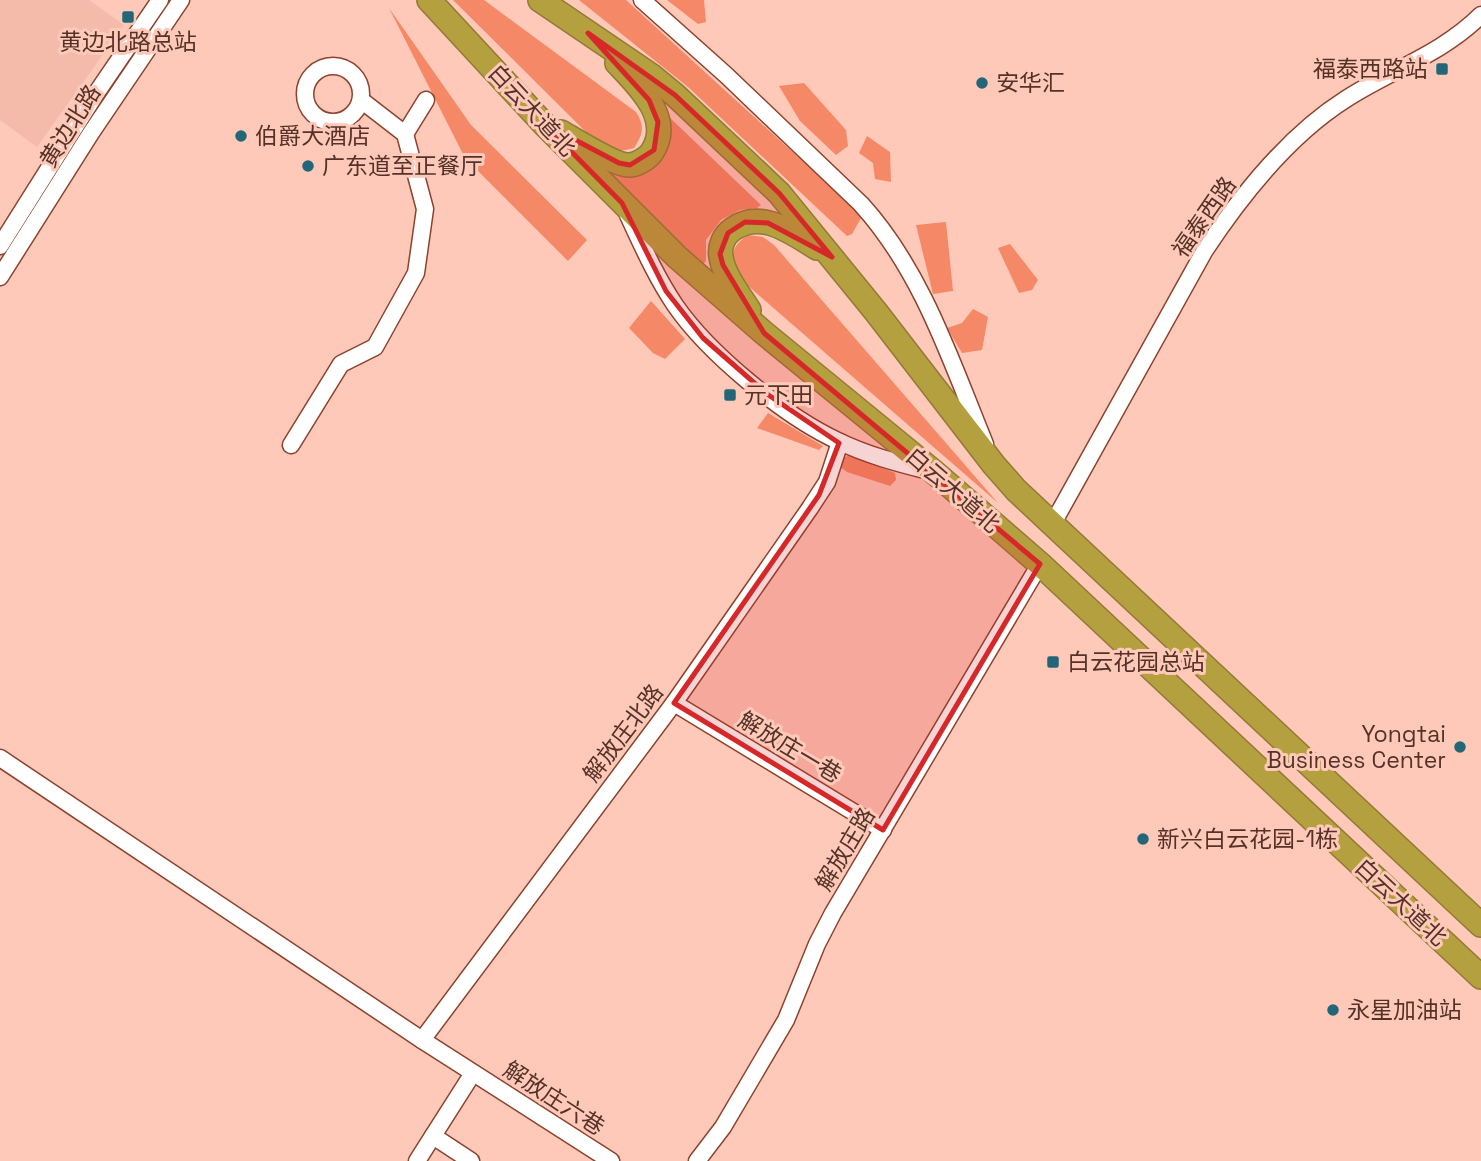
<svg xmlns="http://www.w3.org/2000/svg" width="1481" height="1161" font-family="'Space Grotesk','Noto Sans SC',sans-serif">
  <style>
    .built { fill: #f4bbaa }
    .green { fill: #f48867 }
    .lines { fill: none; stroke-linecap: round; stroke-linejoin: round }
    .minor-casing { stroke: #8d422c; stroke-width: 19 }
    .highway-casing { stroke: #937a36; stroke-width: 26 }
    .minor { stroke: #fff; stroke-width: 16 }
    .highway { stroke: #b4a03e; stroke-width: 23 }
    .marked { fill: #d62828; fill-opacity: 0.2; stroke: #d62828; stroke-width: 5; stroke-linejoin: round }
    .poi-dot { fill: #267; stroke: #fec9b9; stroke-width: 2.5 }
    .labels { text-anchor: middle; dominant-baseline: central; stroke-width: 6; stroke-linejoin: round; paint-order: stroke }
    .poi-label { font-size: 23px; fill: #553228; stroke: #fec9b9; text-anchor: start }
    .street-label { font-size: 23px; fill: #553228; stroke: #fec9b9 }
  </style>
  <rect width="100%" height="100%" fill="#fec9b9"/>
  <!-- built -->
  <polygon class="built" points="0,0 89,0 124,25 37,147 0,120"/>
  <!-- green -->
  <g class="green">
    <path d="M 453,0 L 484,0 L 636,112 C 645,126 643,134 634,148 C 613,154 607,150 591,137 Z"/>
    <polygon points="579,0 626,0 855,209 861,218 852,234 847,236 688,87"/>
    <polygon points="667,0 704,0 706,22 698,24"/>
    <polygon points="389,8 471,125 587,240 568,261 465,158"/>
    <polygon points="804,83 846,130 848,146 836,155 800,121 779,86"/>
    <polygon points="666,114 761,205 757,208 740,210 721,220 706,240 706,261 702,265 607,173 610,169 622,175"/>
    <polygon points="867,136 890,152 891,182 875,179 873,163 859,153"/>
    <polygon points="946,222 953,291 933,294 916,225"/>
    <path d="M 748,235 L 763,237 L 774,245 L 998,503 L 746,284 C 731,265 725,250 748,235 Z"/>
    <polygon points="1010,244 1038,280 1032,290 1019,293 998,248"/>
    <polygon points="651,301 685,339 665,359 653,353 629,328"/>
    <polygon points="973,309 988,317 982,350 962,353 947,328 962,323"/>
    <polygon points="768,413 823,446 819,450 757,428"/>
    <polygon points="849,455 895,473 896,480 890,486 847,472 839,466 841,459"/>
  </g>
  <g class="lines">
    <!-- minor casing -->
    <g class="minor-casing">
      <g id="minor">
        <path d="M 642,0 L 726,75 L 861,204 C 922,271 951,361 985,444"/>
        <circle cx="333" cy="94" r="28"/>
        <polyline points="405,134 426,100"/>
        <path d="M 628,215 C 642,245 656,277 675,305 C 708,353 784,416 838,441 C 867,455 897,463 929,471"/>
        <polyline points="0,246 97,92 160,0"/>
        <polyline points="0,277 91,133 181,0"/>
        <polyline points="291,445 341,364 375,347 416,273 425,209 405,134 361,100"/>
        <path d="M 1052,525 L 1205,250 C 1242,194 1289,135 1346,99 C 1391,70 1442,54 1481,15"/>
        <polyline points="674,703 883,830"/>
        <polyline points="0,758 422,1040 611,1161"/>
        <polyline points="422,1040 674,703 810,508 827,482 840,442"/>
        <polyline points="433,1136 471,1161"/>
        <polyline points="417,1161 473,1073"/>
        <polyline points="697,1161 723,1127 786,1020 817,944 833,913 1040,564"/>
      </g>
    </g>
    <!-- highway casing -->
    <g class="highway-casing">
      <g id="highway">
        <polyline points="429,0 543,123 677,257 764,333 934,472 1040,564 1481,977"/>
        <polyline points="540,0 652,76 675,95 779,193 876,312 994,465 1016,490 1481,925"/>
        <path d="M 561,132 C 575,140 616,166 629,165 C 637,165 648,158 652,152 C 674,119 638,85 617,63"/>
        <path d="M 749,310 C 739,294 724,276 721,257 C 719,246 724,235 733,229 C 762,209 792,233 817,248"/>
      </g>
    </g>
    <!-- minor -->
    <use href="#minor" class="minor"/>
    <!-- highway -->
    <use href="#highway" class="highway"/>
  </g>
  <!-- marked area -->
  <path class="marked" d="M 588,33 L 675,95 L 779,193 L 832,257 L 768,223 L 745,222 L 728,233 L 720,254 L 723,265 L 764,333 L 1040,564 L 883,830 L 674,703 L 819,495 L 839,443 L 767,394 L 703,338 L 666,291 L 622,203 L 543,123 L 619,163 L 630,165 L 654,150 L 658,122 L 649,100 Z"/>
  <!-- markers -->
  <g class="poi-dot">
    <rect x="121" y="10" width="14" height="14" rx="3.5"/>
    <rect x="1435" y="62" width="14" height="14" rx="3.5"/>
    <circle cx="982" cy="83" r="7"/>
    <circle cx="241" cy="136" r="7"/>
    <circle cx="308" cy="166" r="7"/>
    <rect x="723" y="388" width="14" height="14" rx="3.5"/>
    <rect x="1046" y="655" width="14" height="14" rx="3.5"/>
    <circle cx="1460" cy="747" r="7"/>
    <circle cx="1143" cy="839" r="7"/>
    <circle cx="1333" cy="1010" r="7"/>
  </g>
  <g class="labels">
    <!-- poi labels -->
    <g class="poi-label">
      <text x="128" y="42" text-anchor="middle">黄边北路总站</text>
      <text x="1428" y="69" text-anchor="end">福泰西路站</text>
      <text x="996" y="83">安华汇</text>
      <text x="255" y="136">伯爵大酒店</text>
      <text x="322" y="166">广东道至正餐厅</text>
      <text x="744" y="395">元下田</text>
      <text x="1067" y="662">白云花园总站</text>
      <text x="1446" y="734" text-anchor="end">Yongtai<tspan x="1446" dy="26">Business Center</tspan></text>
      <text x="1157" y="839">新兴白云花园-1栋</text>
      <text x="1347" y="1010">永星加油站</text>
    </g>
    <!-- street labels -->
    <g class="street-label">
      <text transform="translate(532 110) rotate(47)">白云大道北</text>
      <text transform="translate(70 126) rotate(-58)">黄边北路</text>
      <text transform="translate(1204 217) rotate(-55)">福泰西路</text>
      <text transform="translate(953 490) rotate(41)">白云大道北</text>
      <text transform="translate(623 733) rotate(-53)">解放庄北路</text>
      <text transform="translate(790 747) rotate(31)">解放庄一巷</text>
      <text transform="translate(845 849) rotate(-59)">解放庄路</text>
      <text transform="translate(1401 902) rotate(43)">白云大道北</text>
      <text transform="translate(554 1098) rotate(33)">解放庄六巷</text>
    </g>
  </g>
</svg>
